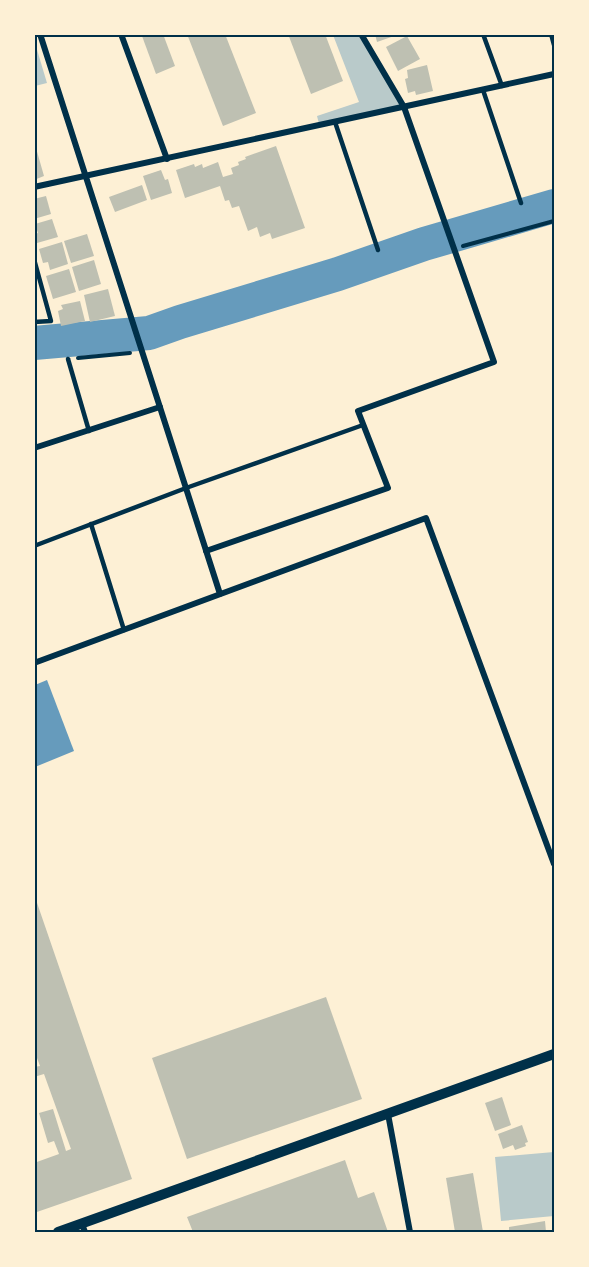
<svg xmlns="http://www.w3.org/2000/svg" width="589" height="1267" font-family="'IBM Plex Serif',serif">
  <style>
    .green { fill: #b9caca }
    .water { fill: #669bbc }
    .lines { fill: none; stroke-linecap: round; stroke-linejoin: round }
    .river { stroke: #669bbc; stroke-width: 34 }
    .building { fill: #bec0b2 }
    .path { stroke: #003049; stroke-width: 4 }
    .service { stroke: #003049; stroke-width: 4.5 }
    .minor { stroke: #003049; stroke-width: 6 }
    .tertiary { stroke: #003049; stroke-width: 10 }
    .neatline { fill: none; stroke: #003049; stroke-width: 2 }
  </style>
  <rect width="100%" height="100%" fill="#fdf0d5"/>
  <!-- green -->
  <g class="green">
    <polygon points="333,35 359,35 401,106 319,124 317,116 359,102"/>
    <polygon points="35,43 47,83 35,86 34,86"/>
    <polygon points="554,1152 554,1216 501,1221 495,1157"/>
  </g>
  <!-- water -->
  <polygon class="water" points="47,680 74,751 35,767 35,685"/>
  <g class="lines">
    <!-- river -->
    <polyline class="river" points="34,343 149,333 180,322 338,274 424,244 554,206"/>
  </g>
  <!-- building -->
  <g class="building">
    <polygon points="145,34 163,34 175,66 156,74 142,36"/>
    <polygon points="187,34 225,34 256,113 223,126"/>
    <polygon points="288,34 325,34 343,81 311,94"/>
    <polygon points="375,34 397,34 397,35 377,42"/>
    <polygon points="407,36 420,59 398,71 386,47"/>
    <polygon points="427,65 433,91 416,95 415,91 408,93 405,79 408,78 407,70"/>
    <polygon points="34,141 44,176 34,180"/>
    <polygon points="276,146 305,228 272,239 270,233 260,237 257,227 248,231 239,206 232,208 229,200 225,201 220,186 185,198 176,170 194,164 195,167 202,164 203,168 218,162 223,177 233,174 231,168 239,165 238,162 246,159 245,157"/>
    <polygon points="161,170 165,180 168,179 172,193 151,200 143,176"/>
    <polygon points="142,185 147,200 115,212 109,197"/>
    <polygon points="46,196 51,214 34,219 34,199"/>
    <polygon points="52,219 58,237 37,243 35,234 38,233 35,224"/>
    <polygon points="87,234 94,256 71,263 64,241"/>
    <polygon points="62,242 68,264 50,270 48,262 43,263 39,249"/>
    <polygon points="94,260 101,284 79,291 72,267"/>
    <polygon points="69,269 76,292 53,299 46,276"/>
    <polygon points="108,289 115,316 90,322 84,295"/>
    <polygon points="80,301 85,321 61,326 58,311 63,309 61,305"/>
    <polygon points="35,897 132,1179 34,1213 34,1163 59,1154 54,1141 48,1143 39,1113 53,1109 66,1151 71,1149 44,1074 34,1077 34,1067 40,1066 34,1050"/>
    <polygon points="326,997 362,1099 187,1159 152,1058"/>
    <polygon points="502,1097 511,1125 495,1131 485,1103"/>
    <polygon points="522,1125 528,1142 525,1143 526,1146 515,1150 513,1145 503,1149 498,1134"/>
    <polygon points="345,1160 358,1198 374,1192 388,1232 193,1232 187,1217"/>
    <polygon points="473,1173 483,1232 455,1232 446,1178"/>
    <polygon points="545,1221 546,1232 509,1232 509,1227"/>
  </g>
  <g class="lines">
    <!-- path -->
    <g class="path">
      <polyline points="463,246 554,221"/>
      <polyline points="78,358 130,353"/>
    </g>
    <!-- service -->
    <g class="service">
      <polyline points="483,34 502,86"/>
      <polyline points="551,34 554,45"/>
      <polyline points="483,90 521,203"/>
      <polyline points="335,122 378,250"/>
      <polyline points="34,259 51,321 34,322"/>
      <polyline points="68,359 89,431"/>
      <polyline points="91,524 124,630"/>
      <polyline points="34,546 186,488 363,425"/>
    </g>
    <!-- minor -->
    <g class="minor">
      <polyline points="40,34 220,594"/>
      <polyline points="121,34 167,159"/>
      <polyline points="34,187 554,74"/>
      <polyline points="34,448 160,407"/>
      <polyline points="206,551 388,488 358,411 494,362 404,107 361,34"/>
      <polyline points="34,663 426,518 554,864"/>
      <polyline points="388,1114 410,1232"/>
      <polyline points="82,1224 85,1232"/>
    </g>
    <!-- tertiary -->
    <polyline class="tertiary" points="58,1232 554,1054"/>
  </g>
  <!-- border -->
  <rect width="589" height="1267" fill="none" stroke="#fdf0d5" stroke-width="72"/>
  <rect x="36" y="36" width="517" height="1195" class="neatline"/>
</svg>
